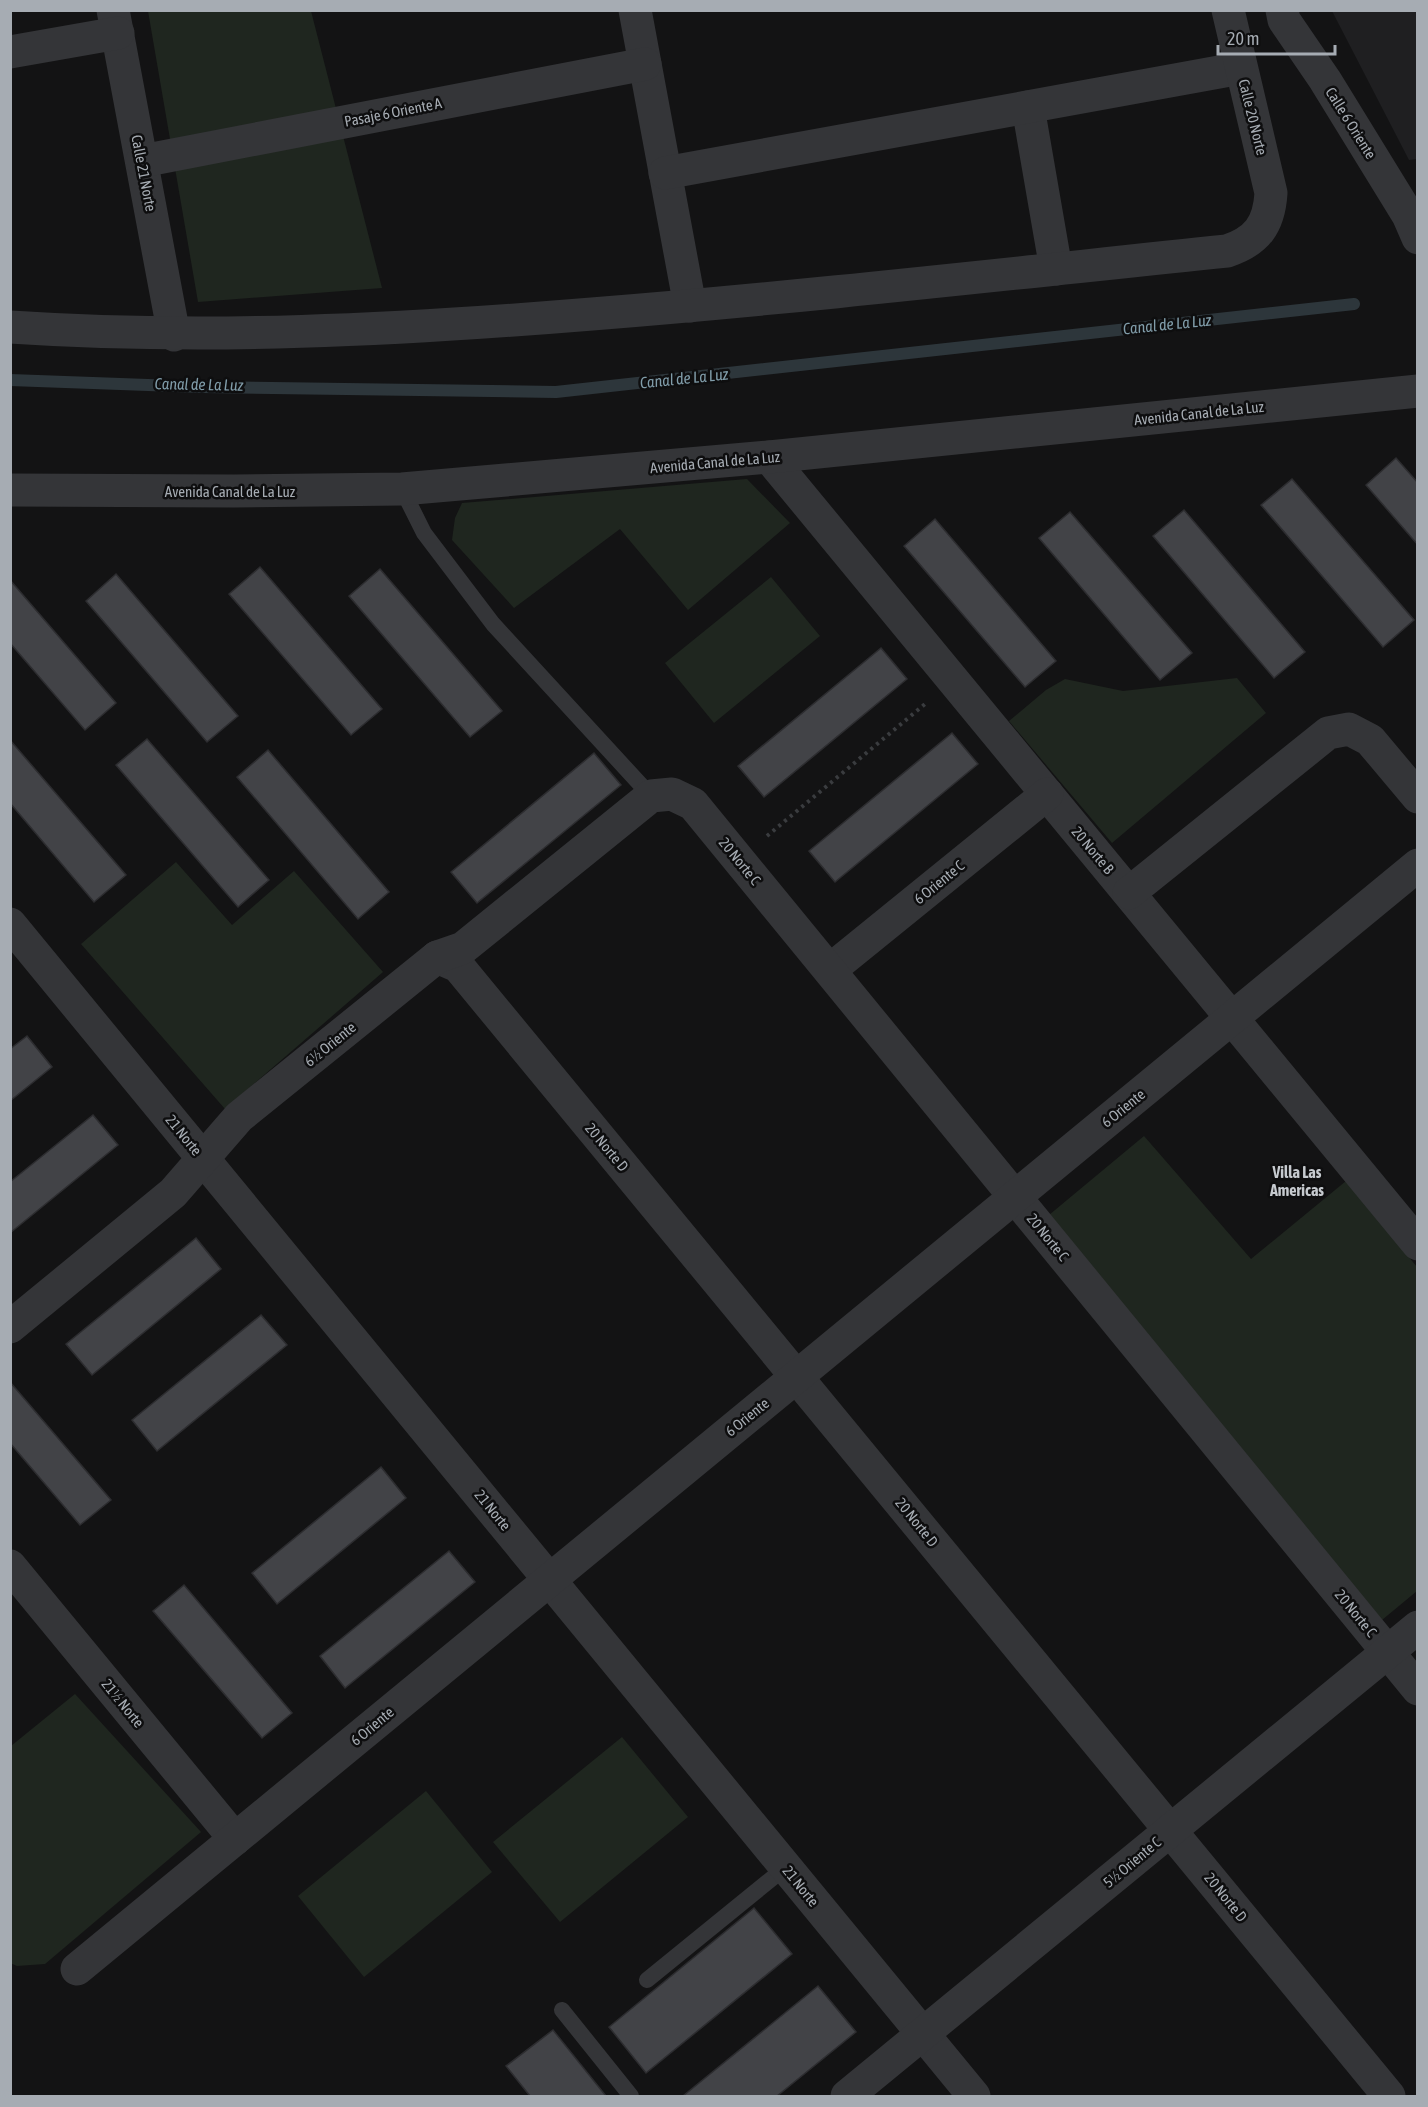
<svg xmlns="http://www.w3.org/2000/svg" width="1428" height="2107" font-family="'Asap Condensed',sans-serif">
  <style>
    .built { fill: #1f1f21 }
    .green { fill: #1f261f }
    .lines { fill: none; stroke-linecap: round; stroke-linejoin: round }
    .stream { stroke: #2d363b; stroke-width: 12 }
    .building { fill: #424347; stroke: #2d2d30; stroke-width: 1.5 }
    .path { stroke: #3a3c3f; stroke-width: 4; stroke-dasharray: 3 4.5; stroke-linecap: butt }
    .service { stroke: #343538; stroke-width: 16 }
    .minor { stroke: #343538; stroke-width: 33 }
    .labels { text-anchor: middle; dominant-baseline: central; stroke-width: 5; stroke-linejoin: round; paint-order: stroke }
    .street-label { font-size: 15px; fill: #a6acb3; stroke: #0e0e0f }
    .water-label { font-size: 16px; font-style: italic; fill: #819daa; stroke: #0e0e0f }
    .neighbourhood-label { font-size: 16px; font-weight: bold; fill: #c6cacf; stroke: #0e0e0f }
  </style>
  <rect width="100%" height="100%" fill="#131314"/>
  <!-- built -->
  <polygon class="built" points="1332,11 1417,11 1417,159 1409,160"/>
  <!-- green -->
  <g class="green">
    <polygon points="148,11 311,11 382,288 198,302"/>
    <polygon points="747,479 790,523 688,610 620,529 514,608 452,540 455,518 462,503"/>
    <polygon points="771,577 820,636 714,723 665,663"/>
    <polygon points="1237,678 1266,713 1112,843 1009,721 1046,690 1065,679 1123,691"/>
    <polygon points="176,862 232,925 294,871 383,972 225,1109 81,944"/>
    <polygon points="1144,1136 1251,1259 1346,1181 1417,1267 1417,1591 1382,1620 1049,1215"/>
    <polygon points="75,1694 201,1832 45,1964 17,1966 10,1963 11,1746"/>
    <polygon points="622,1737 688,1817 560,1922 493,1842"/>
    <polygon points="426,1791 492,1872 364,1977 298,1896"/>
  </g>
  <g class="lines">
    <!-- stream -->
    <polyline class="stream" points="10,380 203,387 556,392 1354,304"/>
  </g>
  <!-- building -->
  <g class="building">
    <polygon points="1396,458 1418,483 1418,545 1366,485"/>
    <polygon points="1292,479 1414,620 1383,647 1261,505"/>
    <polygon points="1184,510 1305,652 1274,678 1153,536"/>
    <polygon points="1070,512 1192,653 1160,680 1039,538"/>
    <polygon points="935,519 1056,661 1025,687 904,546"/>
    <polygon points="260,567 382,709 351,735 229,594"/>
    <polygon points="380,569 502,711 470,737 349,596"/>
    <polygon points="116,574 238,716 207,742 86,601"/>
    <polygon points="10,580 116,703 85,730 10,643"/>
    <polygon points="881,648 907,679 764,797 738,766"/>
    <polygon points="952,733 978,764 835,882 809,851"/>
    <polygon points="147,739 269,880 238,907 116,765"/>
    <polygon points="10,740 126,875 94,902 10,803"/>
    <polygon points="268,750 389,892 358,919 237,777"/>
    <polygon points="594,753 621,785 477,903 451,872"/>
    <polygon points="27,1036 52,1067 10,1101 10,1049"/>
    <polygon points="93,1115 118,1145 10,1233 10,1182"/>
    <polygon points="196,1238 221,1269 92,1375 66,1344"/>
    <polygon points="261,1315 287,1345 157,1451 132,1420"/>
    <polygon points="10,1382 111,1500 80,1525 10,1443"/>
    <polygon points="381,1467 406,1498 277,1604 252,1573"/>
    <polygon points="449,1551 475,1582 345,1688 320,1656"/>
    <polygon points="184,1585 292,1713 262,1738 153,1611"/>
    <polygon points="754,1908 792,1954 646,2073 609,2027"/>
    <polygon points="818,1986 856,2032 777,2096 683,2096"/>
    <polygon points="553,2030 606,2096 530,2096 506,2066"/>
  </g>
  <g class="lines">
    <!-- path -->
    <polyline class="path" points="767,836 925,704"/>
    <!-- service -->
    <g class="service">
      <polyline points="402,489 424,533 493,624 651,796"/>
      <polyline points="647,1980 786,1867"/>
      <polyline points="562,2010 631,2096"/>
    </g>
    <!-- minor -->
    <g class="minor">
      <polyline points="113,10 174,335"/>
      <polyline points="635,10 690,306"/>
      <polyline points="1282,10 1284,20 1325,80 1408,215 1418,238"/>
      <polyline points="10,52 118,33"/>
      <polyline points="1028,107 1056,269"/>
      <polyline points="142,161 645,64"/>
      <polyline points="665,173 1241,68"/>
      <path d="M 10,327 C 206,340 397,330 592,314 C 804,297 1015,273 1227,251 C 1257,241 1269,225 1271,193 L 1228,10"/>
      <polyline points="769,457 1418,1244"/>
      <polyline points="10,490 234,491 402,489 769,457 1418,391"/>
      <polyline points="1129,893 1328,733 1349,729 1370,740 1418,797"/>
      <polyline points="10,924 974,2096"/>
      <polyline points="437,957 458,966 1389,2096"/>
      <polyline points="830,970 1047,794"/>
      <polyline points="10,1327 173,1193 239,1117 437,957 463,948 651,796 672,794 693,804 1418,1689"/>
      <polyline points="10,1566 235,1839"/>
      <polyline points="77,1969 1418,865"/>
      <polyline points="847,2096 1418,1627"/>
    </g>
  </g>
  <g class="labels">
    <!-- street labels -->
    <g class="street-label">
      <text transform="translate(393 112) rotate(-11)">Pasaje 6 Oriente A</text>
      <text transform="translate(1253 117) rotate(76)">Calle 20 Norte</text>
      <text transform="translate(1351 123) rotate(58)">Calle 6 Oriente</text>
      <text transform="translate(144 173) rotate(79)">Calle 21 Norte</text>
      <text transform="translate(1199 413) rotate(-6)">Avenida Canal de La Luz</text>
      <text transform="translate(715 462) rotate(-5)">Avenida Canal de La Luz</text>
      <text x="230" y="491">Avenida Canal de La Luz</text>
      <text transform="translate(1093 850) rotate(50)">20 Norte B</text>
      <text transform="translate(740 861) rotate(51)">20 Norte C</text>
      <text transform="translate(939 882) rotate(-39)">6 Oriente C</text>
      <text transform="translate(330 1044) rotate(-39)">6½ Oriente</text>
      <text transform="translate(1123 1108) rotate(-39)">6 Oriente</text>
      <text transform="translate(184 1135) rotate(51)">21 Norte</text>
      <text transform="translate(607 1147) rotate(50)">20 Norte D</text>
      <text transform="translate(1048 1237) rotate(51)">20 Norte C</text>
      <text transform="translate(747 1417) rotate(-39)">6 Oriente</text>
      <text transform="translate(493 1510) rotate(51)">21 Norte</text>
      <text transform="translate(917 1522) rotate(51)">20 Norte D</text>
      <text transform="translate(1356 1613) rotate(51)">20 Norte C</text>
      <text transform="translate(123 1703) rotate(51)">21½ Norte</text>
      <text transform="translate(372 1726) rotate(-40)">6 Oriente</text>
      <text transform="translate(1132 1862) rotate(-40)">5½ Oriente C</text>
      <text transform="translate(801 1886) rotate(51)">21 Norte</text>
      <text transform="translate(1226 1897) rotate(51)">20 Norte D</text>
    </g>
    <!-- water labels -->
    <g class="water-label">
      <text transform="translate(1167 324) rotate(-6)">Canal de La Luz</text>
      <text transform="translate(684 378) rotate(-6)">Canal de La Luz</text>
      <text transform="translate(199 384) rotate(1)">Canal de La Luz</text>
    </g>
    <!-- neighbourhood labels -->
    <g class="neighbourhood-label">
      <text x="1297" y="1172">Villa Las<tspan x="1297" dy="18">Americas</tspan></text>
    </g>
  </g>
  <!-- border -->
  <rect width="1428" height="2107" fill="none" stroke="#a6acb3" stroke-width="24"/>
  <!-- scale -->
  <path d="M1218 45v9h117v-9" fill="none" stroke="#a6acb3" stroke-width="3"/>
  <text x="1227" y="45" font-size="18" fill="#a6acb3" stroke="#0e0e0f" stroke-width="4.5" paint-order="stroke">20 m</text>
</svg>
